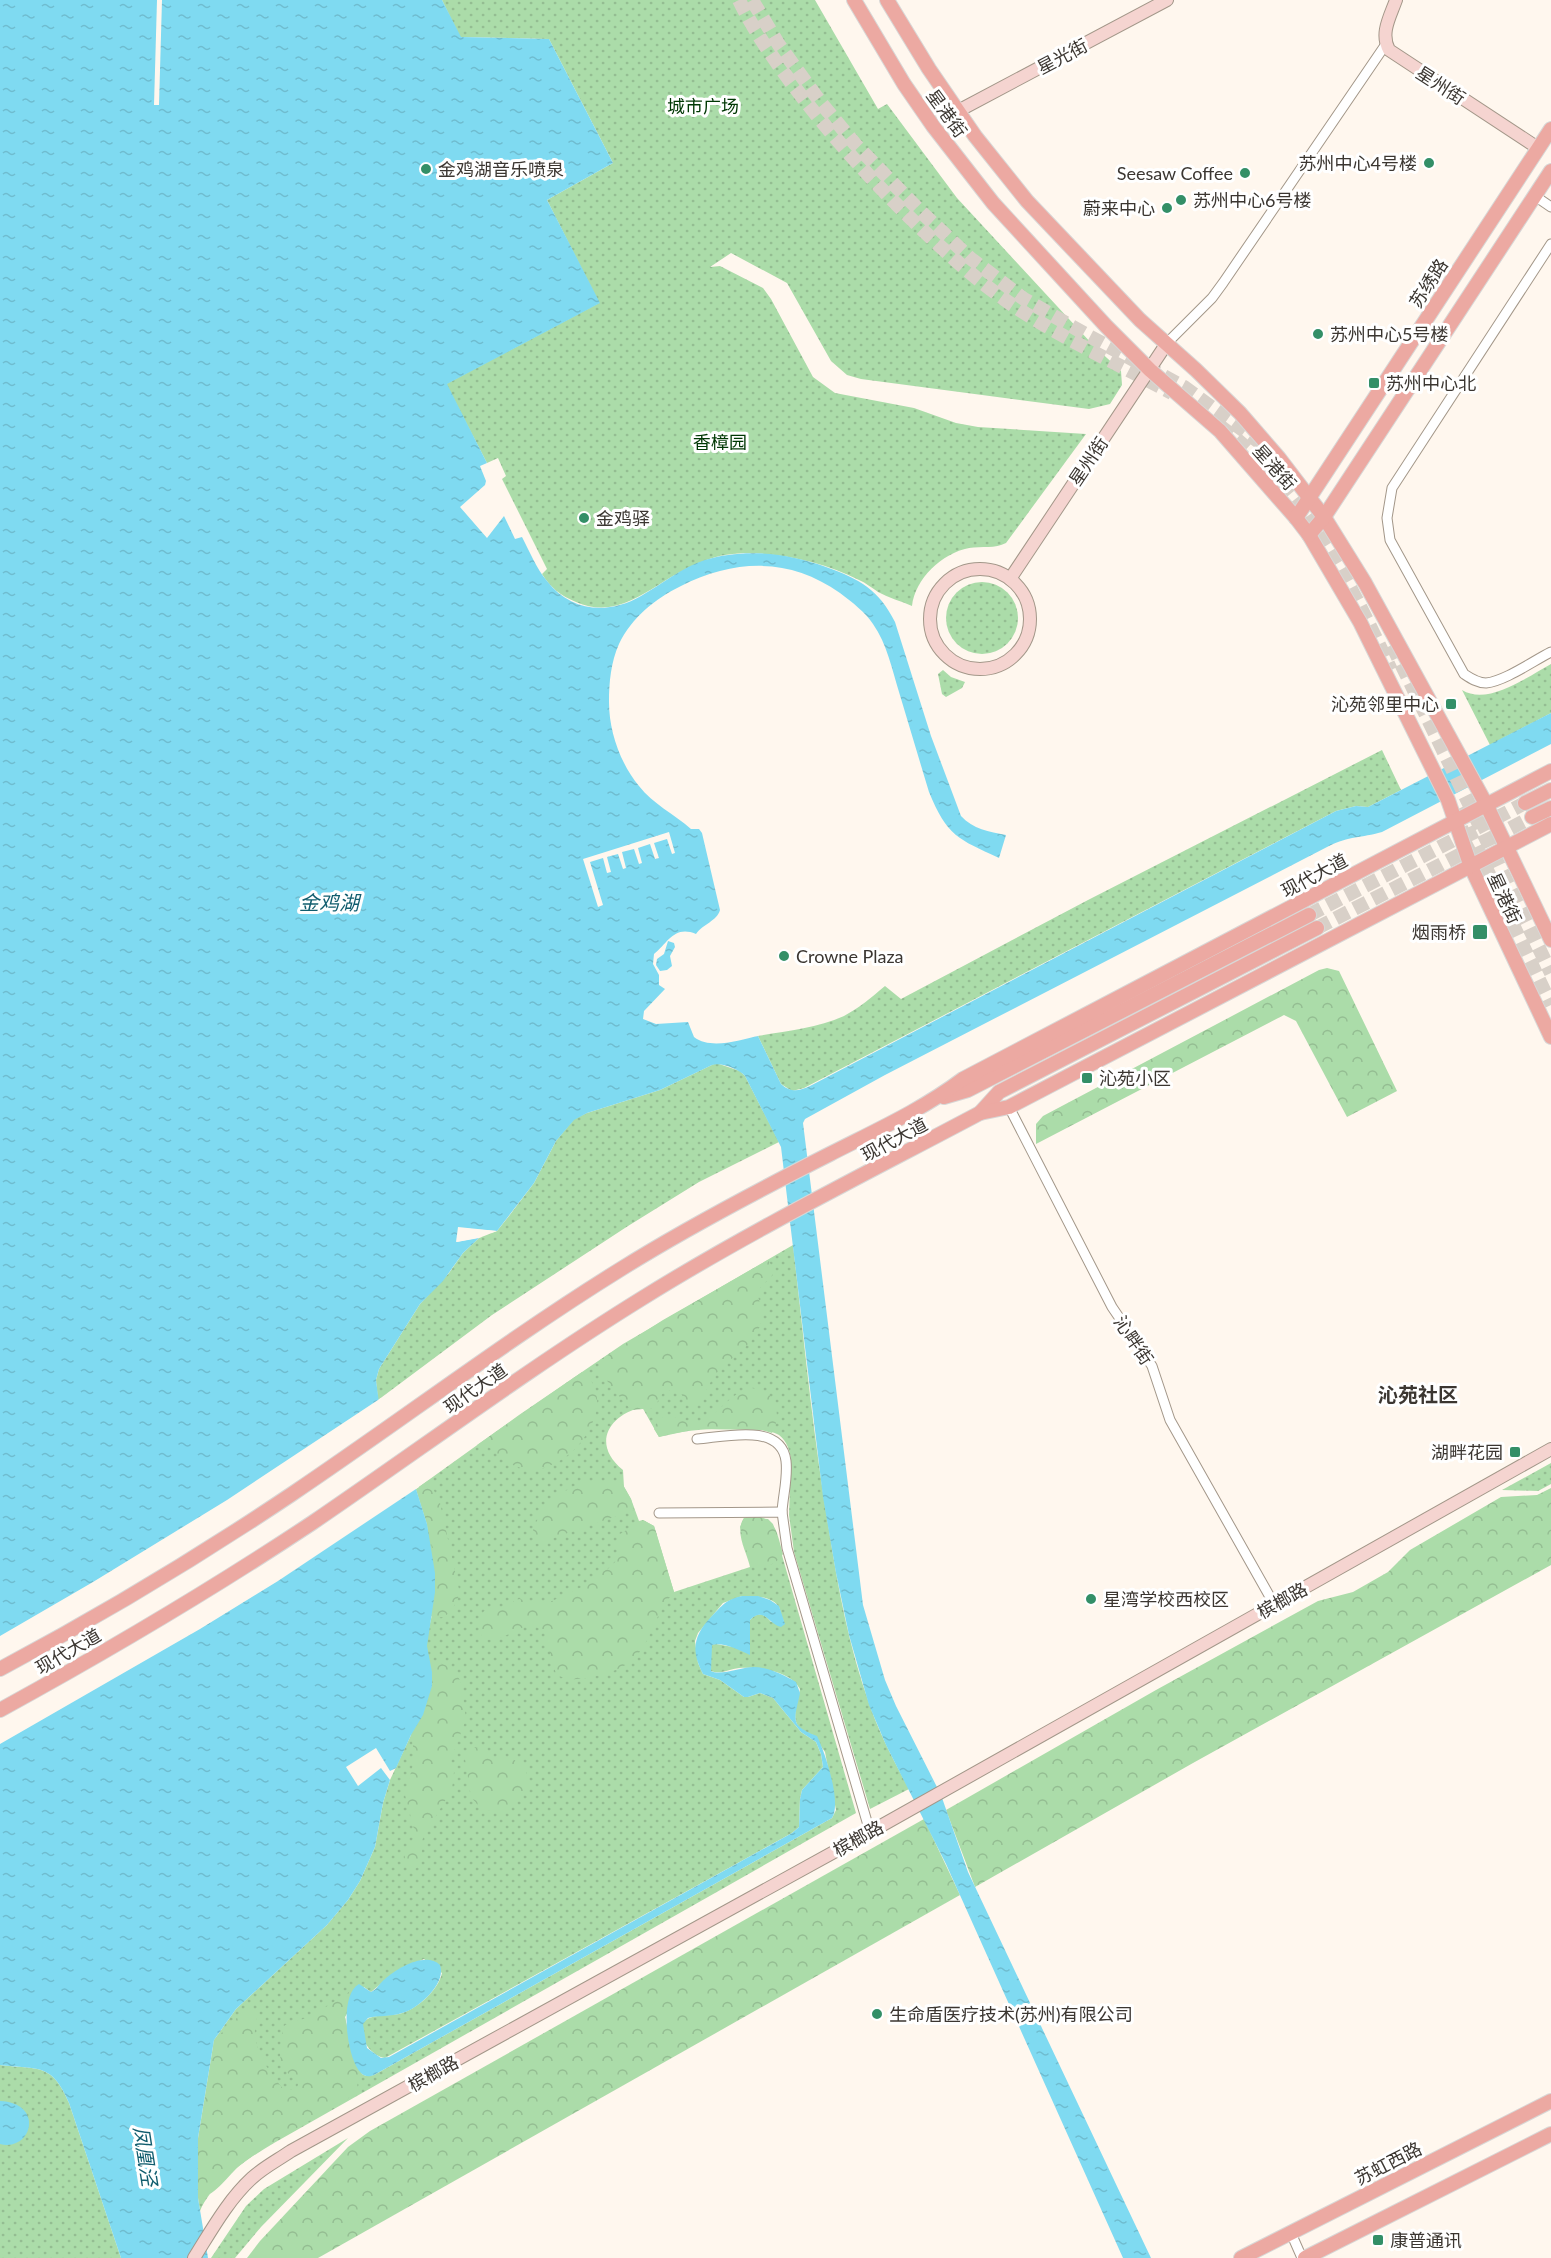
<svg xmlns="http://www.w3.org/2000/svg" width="1551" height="2258" font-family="Lato,'Noto Sans SC',sans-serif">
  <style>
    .grass { fill: url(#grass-dots); fill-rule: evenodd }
    .forest { fill: url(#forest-crowns) }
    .water { fill: url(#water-ripples) }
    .pier { fill: #fff7ee }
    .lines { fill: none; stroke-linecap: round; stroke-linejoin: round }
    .primary-tunnel { stroke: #d8d0c8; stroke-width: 14; stroke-dasharray: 14 7; stroke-linecap: butt }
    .street-casing { stroke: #a39789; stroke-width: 11 }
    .secondary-casing { stroke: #a39789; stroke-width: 14 }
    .primary-casing { stroke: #d8d7d6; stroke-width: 16 }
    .street { stroke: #fff; stroke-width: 9 }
    .secondary { stroke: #f5d4d0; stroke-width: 12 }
    .primary { stroke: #eca9a2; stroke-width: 14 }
    .poi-dot { fill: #338f67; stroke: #fff; stroke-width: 2 }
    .labels { text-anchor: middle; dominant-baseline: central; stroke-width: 6; stroke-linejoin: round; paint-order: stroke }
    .street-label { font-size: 18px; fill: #3b3631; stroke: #fff }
    .park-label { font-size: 18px; fill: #003804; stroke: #fff }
    .poi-label { font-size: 18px; fill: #3b3631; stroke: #fff; text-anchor: start }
    .water-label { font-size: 20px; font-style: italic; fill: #115d6e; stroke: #fff }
    .neighbourhood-label { font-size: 20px; font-weight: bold; fill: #3b3631; stroke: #fff }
  </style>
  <defs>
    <pattern id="grass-dots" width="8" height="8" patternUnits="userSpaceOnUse" patternTransform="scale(1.5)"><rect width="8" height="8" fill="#abdca9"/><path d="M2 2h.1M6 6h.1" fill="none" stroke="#94bd92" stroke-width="1.8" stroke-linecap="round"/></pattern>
    <pattern id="forest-crowns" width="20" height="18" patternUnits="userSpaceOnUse" patternTransform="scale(1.5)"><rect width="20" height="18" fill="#abdca9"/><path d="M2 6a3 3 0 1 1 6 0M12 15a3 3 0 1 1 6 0" fill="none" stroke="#94bd92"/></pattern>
    <pattern id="water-ripples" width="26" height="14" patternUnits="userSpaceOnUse" patternTransform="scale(1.5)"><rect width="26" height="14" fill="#7fdaf1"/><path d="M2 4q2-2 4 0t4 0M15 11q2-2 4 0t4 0" fill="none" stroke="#6fbccf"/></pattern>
  </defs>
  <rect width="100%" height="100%" fill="#fff7ee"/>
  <!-- grass -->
  <g class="grass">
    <path d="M 442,0 L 815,0 L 878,109 L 887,104 L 957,198 L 1093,345 L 1121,371 L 1122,385 L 1110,404 L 1089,409 L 861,379 L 847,375 L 831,361 L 787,283 L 731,253 L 710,267 L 720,266 L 763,288 L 771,299 L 813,377 L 835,393 L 914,408 L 956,423 L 978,427 L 1086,434 L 1006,543 C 995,549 982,546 969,548 C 942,553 915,579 912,606 C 901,601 889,598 878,592 C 872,588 866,583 859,580 C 826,563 787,554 749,553 C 735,553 718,555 704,561 C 690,567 673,575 660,584 C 633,601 608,616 576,602 C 561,596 550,587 542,574 L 547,569 L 502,479 L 506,476 L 498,458 L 487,463 L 446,384 L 599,303 L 547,200 L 613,163 L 549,39 L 460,37 Z"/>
    <circle cx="982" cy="618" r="36"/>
    <path d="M 1551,664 L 1551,713 L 1490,745 L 1462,690 C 1488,706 1527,677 1551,664 Z"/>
    <polygon points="943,670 951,677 965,682 962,688 946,697 942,694 938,674"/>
    <path d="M 1382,750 L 1401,790 L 1368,807 L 1356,806 L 1336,811 L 804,1088 L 792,1091 L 781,1084 L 758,1036 C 786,1031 817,1028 844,1016 C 859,1008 872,997 885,986 L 901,999 L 1088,900 Z"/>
    <polygon points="716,1063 740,1071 745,1076 779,1142 699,1182 628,1226 492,1315 378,1400 376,1380 379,1369 420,1304 449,1273 463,1253 479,1238 497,1231 509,1216 534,1183 556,1141 574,1119 587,1113 660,1090"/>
    <path d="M 793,1245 C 804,1340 813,1435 829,1530 C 838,1588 849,1647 869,1703 C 879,1733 894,1761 909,1789 L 870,1809 L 794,1552 L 789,1515 L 791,1460 C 790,1451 787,1441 779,1435 C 761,1423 680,1429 659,1437 L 642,1407 C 607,1416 592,1445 623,1470 L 624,1487 L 631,1499 L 639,1521 L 643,1520 L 654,1526 L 674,1592 L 750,1567 C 747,1552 734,1532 744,1518 L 768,1519 L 773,1524 L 856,1813 L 274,2143 C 247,2159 213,2181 200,2211 L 198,2198 L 214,2040 L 236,2009 L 327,1925 L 348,1900 L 360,1881 L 375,1847 L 383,1803 L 390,1780 L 411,1735 L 427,1658 L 427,1637 L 433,1610 L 427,1524 L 416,1489 L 519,1415 L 623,1344 ZM 742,1596 C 755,1596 772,1596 779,1607 C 781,1612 781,1617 784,1621 L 771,1622 C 765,1614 758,1611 750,1620 L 750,1650 L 716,1644 L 711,1645 L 711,1671 C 720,1675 729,1669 739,1668 C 758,1667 790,1670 800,1689 C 797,1709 786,1727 813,1735 L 825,1752 L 836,1810 L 832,1818 L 374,2075 L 366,2076 L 362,2074 L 350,2042 L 345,2017 L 364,1987 L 371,1992 L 395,1972 L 424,1959 L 442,1973 C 438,1991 416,2010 399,2014 C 390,2016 374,2014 366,2020 C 353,2030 369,2056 385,2058 L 792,1833 L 799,1827 L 800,1799 L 802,1790 L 823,1767 L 821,1754 L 816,1742 L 801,1732 L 773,1698 L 760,1693 L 748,1697 L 744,1697 L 720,1680 L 703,1674 L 698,1663 L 695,1641 L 698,1633 L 723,1603 Z"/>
    <polygon points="1551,1463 1551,1484 1538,1491 1502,1490"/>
    <path d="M 0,2065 C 38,2070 52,2062 69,2103 L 121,2258 L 0,2258 Z"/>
    <polygon points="348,2138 261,2227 235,2258 211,2258 246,2206 264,2189"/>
  </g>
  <!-- forest -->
  <g class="forest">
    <polygon points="1327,968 1339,971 1397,1091 1347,1117 1296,1021 1284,1015 1036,1144 1036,1124 1043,1116 1319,970"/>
    <path d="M 768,1260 C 781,1278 765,1278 759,1290 C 755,1298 766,1310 760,1326 C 752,1347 730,1357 716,1374 C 708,1384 705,1396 697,1406 L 691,1407 L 686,1404 L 680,1391 L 670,1390 L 662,1394 L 654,1408 L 632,1410 C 627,1407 602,1375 600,1370 C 599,1367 600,1363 600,1360 L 663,1320 Z"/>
    <path d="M 582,1372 C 593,1379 598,1392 597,1404 C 597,1419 585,1439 575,1449 C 552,1470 527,1478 500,1457 C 492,1450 488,1443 477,1445 Z"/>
    <path d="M 752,1388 L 767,1392 C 778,1405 780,1418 772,1433 L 762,1430 L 696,1429 L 659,1437 L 654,1429 L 659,1419 C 673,1411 686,1425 700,1421 C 720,1415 729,1392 752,1388 Z"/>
    <polygon points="429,1480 440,1503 460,1594 451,1612 443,1617 434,1618 431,1616 432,1548 427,1524 416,1489"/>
    <path d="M 588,1481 L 622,1483 L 631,1499 L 634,1510 L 536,1544 L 533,1529 C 542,1506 565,1487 588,1481 Z"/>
    <polygon points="1551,1488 1551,1565 1193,1763 975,1887 946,1810 1156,1690 1318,1601 1353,1592 1388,1572 1410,1550 1501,1497 1537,1495"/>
    <path d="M 749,1516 C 777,1516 776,1531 783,1554 C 776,1565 763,1569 751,1567 L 740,1527 L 744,1518 Z"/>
    <path d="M 643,1520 L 654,1526 L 656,1532 L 674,1592 C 642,1629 656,1663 596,1676 C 582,1679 568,1682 556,1674 L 544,1631 C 527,1620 521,1630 507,1635 C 500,1638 493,1639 486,1640 L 482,1638 L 478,1621 L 484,1611 L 500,1608 L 519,1599 L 542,1603 L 552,1601 L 582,1587 L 594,1576 L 609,1568 L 617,1560 L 620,1534 Z"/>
    <path d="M 427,1658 L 448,1666 L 457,1674 L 461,1683 L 466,1719 L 450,1762 L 454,1772 L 452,1789 L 423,1838 C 419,1849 428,1868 410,1870 L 406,1865 L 404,1852 L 411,1844 L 415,1833 L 405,1795 L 415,1757 L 411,1735 C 427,1709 437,1689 427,1658 Z"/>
    <polygon points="475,1747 485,1750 492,1759 511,1757 526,1770 528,1786 513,1805 501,1813 481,1809 471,1797 465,1759 470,1749"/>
    <polygon points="924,1819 960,1895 318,2258 247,2258 260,2241 348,2147 370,2131"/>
    <path d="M 352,1990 L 345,2017 L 351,2047 L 359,2071 L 357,2088 L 346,2101 C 310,2121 270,2141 238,2167 C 227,2177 214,2197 198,2198 L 198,2138 L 214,2040 L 240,2015 L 249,2010 L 256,2011 C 259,2019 254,2026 255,2035 C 257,2057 271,2073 284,2090 L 295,2090 L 298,2085 L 297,2080 C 274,2066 280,2050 283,2028 L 285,2025 L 312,2016 Z"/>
  </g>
  <!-- water -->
  <g class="water">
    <path d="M 0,0 L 442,0 L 461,37 L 549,39 L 613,163 L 547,200 L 600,303 L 447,384 L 487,463 L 480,466 L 486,481 L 485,485 L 460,507 L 487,538 L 504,516 L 515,539 L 522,537 C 530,552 536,568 547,581 C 571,612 608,615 641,596 C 662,584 681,568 705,560 C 744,548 788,553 826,567 C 860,579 879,590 895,622 L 931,736 L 961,816 C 973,829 989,832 1006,835 L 999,858 C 958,839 947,836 929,792 C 919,759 909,725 899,692 C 892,669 887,644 873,624 C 865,612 852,602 840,593 C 790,557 735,559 681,586 C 655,599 632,617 619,644 C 611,662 609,682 609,702 C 609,731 620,763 639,786 C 653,804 674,814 691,829 L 699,829 L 702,833 L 720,910 C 717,921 703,924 696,934 C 674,925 668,943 654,954 L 653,964 L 659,975 L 659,985 L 665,989 L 644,1011 L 643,1019 L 656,1024 L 688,1022 L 694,1037 C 711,1050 739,1040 758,1036 L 781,1084 C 791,1093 799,1091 810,1086 L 1336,811 L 1356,806 L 1368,807 L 1551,713 L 1551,744 L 1382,832 C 1361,838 1349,836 1329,846 L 885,1075 L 805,1119 L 803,1123 L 863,1605 L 885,1680 L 896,1706 L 941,1795 L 968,1872 L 1151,2258 L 1123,2258 L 946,1864 L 886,1745 L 869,1705 L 849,1635 L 836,1573 L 823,1497 L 781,1147 L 745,1076 C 739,1069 721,1062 712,1065 L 660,1090 L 587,1113 L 574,1120 L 556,1141 L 534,1183 L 497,1231 L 459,1228 L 457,1242 L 479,1238 L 463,1253 L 443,1281 L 420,1304 L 379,1369 L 376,1380 L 379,1403 L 416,1489 L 427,1524 L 435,1573 L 435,1592 L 427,1646 L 432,1672 L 432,1686 L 423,1715 L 411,1735 L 396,1768 L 390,1771 L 376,1748 L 346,1767 L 358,1786 L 381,1768 L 390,1780 L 383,1803 L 375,1847 L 360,1881 L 348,1900 L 327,1925 L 236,2009 L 214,2040 L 198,2138 L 198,2198 L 208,2258 L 121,2258 L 69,2103 C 52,2062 38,2070 0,2065 Z"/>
    <polygon points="668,941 674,943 675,947 670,956 672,966 667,970 660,971 656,965 657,959 664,954"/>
    <path d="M 742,1596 L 758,1596 L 770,1600 L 779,1606 L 785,1624 L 781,1627 C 768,1624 764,1606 750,1620 L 750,1655 C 739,1650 723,1642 712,1645 L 711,1671 C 720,1676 742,1667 754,1667 C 767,1667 784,1675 796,1682 L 800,1693 C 795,1719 788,1725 817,1736 C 825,1752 842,1803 832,1818 L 374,2075 C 369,2077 365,2077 361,2073 C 347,2060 338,1995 359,1984 L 371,1992 C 377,1989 379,1984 385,1979 C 397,1968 426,1951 440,1965 C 447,1983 418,2009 402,2013 C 391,2017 379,2015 368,2018 L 363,2024 L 367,2048 L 381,2058 L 389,2057 L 792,1833 L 799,1827 L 800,1799 L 802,1790 L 823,1767 L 821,1754 L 816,1742 L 801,1732 L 773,1698 L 760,1693 L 748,1697 L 744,1697 L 720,1680 L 703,1674 C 691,1651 693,1636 711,1617 C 723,1605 725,1600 742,1596 Z"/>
    <path d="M 0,2101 C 45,2103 32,2152 0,2144 Z"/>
  </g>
  <!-- pier -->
  <g class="pier">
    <polygon points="157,0 162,0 159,105 154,105"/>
    <polygon points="669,832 675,853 672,854 667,839 654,843 659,858 655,859 650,844 638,848 642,863 639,864 634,849 622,852 626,868 623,869 618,854 607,857 611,872 607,873 603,858 590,862 603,905 598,907 583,859"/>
    <polygon points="458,1227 497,1231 491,1233 461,1231 460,1238 479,1235 482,1237 456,1242"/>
    <polygon points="381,1398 419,1487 278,1581 200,1629 0,1744 0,1636 93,1582 227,1500"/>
  </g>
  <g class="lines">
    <!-- primary-tunnel -->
    <g class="primary-tunnel">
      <path d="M 739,0 C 753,29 771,55 790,81 C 832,137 878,188 929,236 C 957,262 985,287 1017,308 C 1066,340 1120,365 1172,393"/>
      <polyline points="752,0 779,45 821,103 855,144 917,208 970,258 1024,299 1087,335 1184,387 1262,444"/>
      <path d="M 1220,426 C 1304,489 1347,577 1391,670"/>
      <polyline points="1392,645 1551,973"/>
      <polyline points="1458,809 1551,1005"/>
      <polyline points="1492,838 1532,817"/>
      <polyline points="1309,915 1525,803"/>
      <polyline points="1317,928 1475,847"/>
    </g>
    <!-- street casing -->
    <g class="street-casing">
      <g id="street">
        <polyline points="1535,196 1551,207"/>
        <path d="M 1551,244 L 1392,488 L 1387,518 L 1390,540 L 1464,674 C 1470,678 1477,683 1486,683 C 1505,681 1533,661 1551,652"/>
        <polyline points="1167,343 1212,298 1223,283 1386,44"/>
        <polyline points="1009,1107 1112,1307 1152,1366 1170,1420 1274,1604"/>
        <path d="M 697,1439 C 724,1437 781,1422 786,1461 C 788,1478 783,1495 782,1512"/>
        <polyline points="659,1513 782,1512 787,1548 870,1832"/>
        <polyline points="1291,2233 1302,2258"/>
      </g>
    </g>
    <!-- secondary casing -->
    <g class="secondary-casing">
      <g id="secondary">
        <path d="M 1396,0 C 1390,17 1380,33 1389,50 L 1538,148"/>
        <polyline points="958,111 1167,0"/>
        <circle cx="980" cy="619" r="50"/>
        <polyline points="1010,579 1167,343"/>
        <path d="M 194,2258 C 211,2231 228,2200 252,2178 C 264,2167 278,2160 291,2151 L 863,1836 L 1551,1449"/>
      </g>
    </g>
    <!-- primary casing -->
    <g class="primary-casing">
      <g id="primary">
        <polyline points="854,0 904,84 933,126 993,203 1106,326 1150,370 1220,431 1296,518 1309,535 1360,622 1448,800 1471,867 1551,1037"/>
        <polyline points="887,0 929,69 975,136 1027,201 1140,320 1196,370 1240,413 1279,458 1324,517 1365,583 1486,804 1551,940"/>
        <polyline points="1296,518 1551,129"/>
        <polyline points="1309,535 1324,517 1551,171"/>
        <polyline points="1525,803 1551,790"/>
        <polyline points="1532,817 1551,808"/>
        <polyline points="944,1097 968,1090 1309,915"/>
        <polyline points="980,1113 999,1092 1317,928"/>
        <path d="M 0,1669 C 100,1616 198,1557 292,1494 C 402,1420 508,1339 621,1269 C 688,1227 759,1190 830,1154 C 875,1131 922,1110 963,1079 L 1551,771"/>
        <path d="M 0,1710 C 106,1652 211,1590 312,1523 C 422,1448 528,1369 641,1299 C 750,1231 867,1173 980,1113 L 1009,1107 L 1551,824"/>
        <polyline points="1241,2258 1551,2101"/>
        <polyline points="1305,2258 1551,2134"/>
      </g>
    </g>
    <!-- street -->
    <use href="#street" class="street"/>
    <!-- secondary -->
    <use href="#secondary" class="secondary"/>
    <!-- primary -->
    <use href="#primary" class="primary"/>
  </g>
  <!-- markers -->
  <g class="poi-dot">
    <circle cx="1429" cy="163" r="6"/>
    <circle cx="426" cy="169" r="6"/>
    <circle cx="1245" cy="173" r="6"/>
    <circle cx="1181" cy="200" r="6"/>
    <circle cx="1167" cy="208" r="6"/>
    <circle cx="1318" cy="334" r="6"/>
    <rect x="1368" y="377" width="12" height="12" rx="3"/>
    <circle cx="584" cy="518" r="6"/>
    <rect x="1445" y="698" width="12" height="12" rx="3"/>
    <rect x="1472" y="924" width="16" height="16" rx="3"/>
    <circle cx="784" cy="956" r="6"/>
    <rect x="1081" y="1072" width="12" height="12" rx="3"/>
    <rect x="1509" y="1446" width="12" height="12" rx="3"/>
    <circle cx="1091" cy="1599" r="6"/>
    <circle cx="877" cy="2014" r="6"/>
    <rect x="1372" y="2234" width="12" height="12" rx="3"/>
  </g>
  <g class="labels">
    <!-- street labels -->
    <g class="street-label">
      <text transform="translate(1062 56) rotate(-28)">星光街</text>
      <text transform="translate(1441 85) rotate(33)">星州街</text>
      <text transform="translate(947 113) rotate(54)">星港街</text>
      <text transform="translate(1428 283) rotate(-57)">苏绣路</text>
      <text transform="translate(1088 461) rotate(-56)">星州街</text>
      <text transform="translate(1275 467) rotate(48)">星港街</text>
      <text transform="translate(1314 875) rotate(-28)">现代大道</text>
      <text transform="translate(1505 898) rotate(65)">星港街</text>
      <text transform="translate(894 1139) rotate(-28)">现代大道</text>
      <text transform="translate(1134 1340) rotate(56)">沁畔街</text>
      <text transform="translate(475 1388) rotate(-35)">现代大道</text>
      <text transform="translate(1282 1600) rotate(-29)">槟榔路</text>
      <text transform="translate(68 1651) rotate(-30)">现代大道</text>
      <text transform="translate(858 1838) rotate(-29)">槟榔路</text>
      <text transform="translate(433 2073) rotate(-29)">槟榔路</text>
      <text transform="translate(1388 2163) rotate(-27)">苏虹西路</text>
    </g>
    <!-- park labels -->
    <g class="park-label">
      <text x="703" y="106">城市广场</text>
      <text x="720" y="442">香樟园</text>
    </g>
    <!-- poi labels -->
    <g class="poi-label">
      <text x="1417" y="163" text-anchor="end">苏州中心4号楼</text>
      <text x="438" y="169">金鸡湖音乐喷泉</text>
      <text x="1233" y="173" text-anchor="end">Seesaw Coffee</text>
      <text x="1193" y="200">苏州中心6号楼</text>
      <text x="1155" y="208" text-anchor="end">蔚来中心</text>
      <text x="1330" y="334">苏州中心5号楼</text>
      <text x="1386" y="383">苏州中心北</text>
      <text x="596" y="518">金鸡驿</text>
      <text x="1439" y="704" text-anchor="end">沁苑邻里中心</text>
      <text x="1466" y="932" text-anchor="end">烟雨桥</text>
      <text x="796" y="956">Crowne Plaza</text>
      <text x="1099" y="1078">沁苑小区</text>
      <text x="1503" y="1452" text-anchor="end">湖畔花园</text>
      <text x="1103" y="1599">星湾学校西校区</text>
      <text x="889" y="2014">生命盾医疗技术(苏州)有限公司</text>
      <text x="1390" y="2240">康普通讯</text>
    </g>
    <!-- water labels -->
    <g class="water-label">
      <text x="329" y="902">金鸡湖</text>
      <text transform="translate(146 2156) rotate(81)">凤凰泾</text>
    </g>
    <!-- neighbourhood labels -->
    <g class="neighbourhood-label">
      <text x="1418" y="1394">沁苑社区</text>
    </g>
  </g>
</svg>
